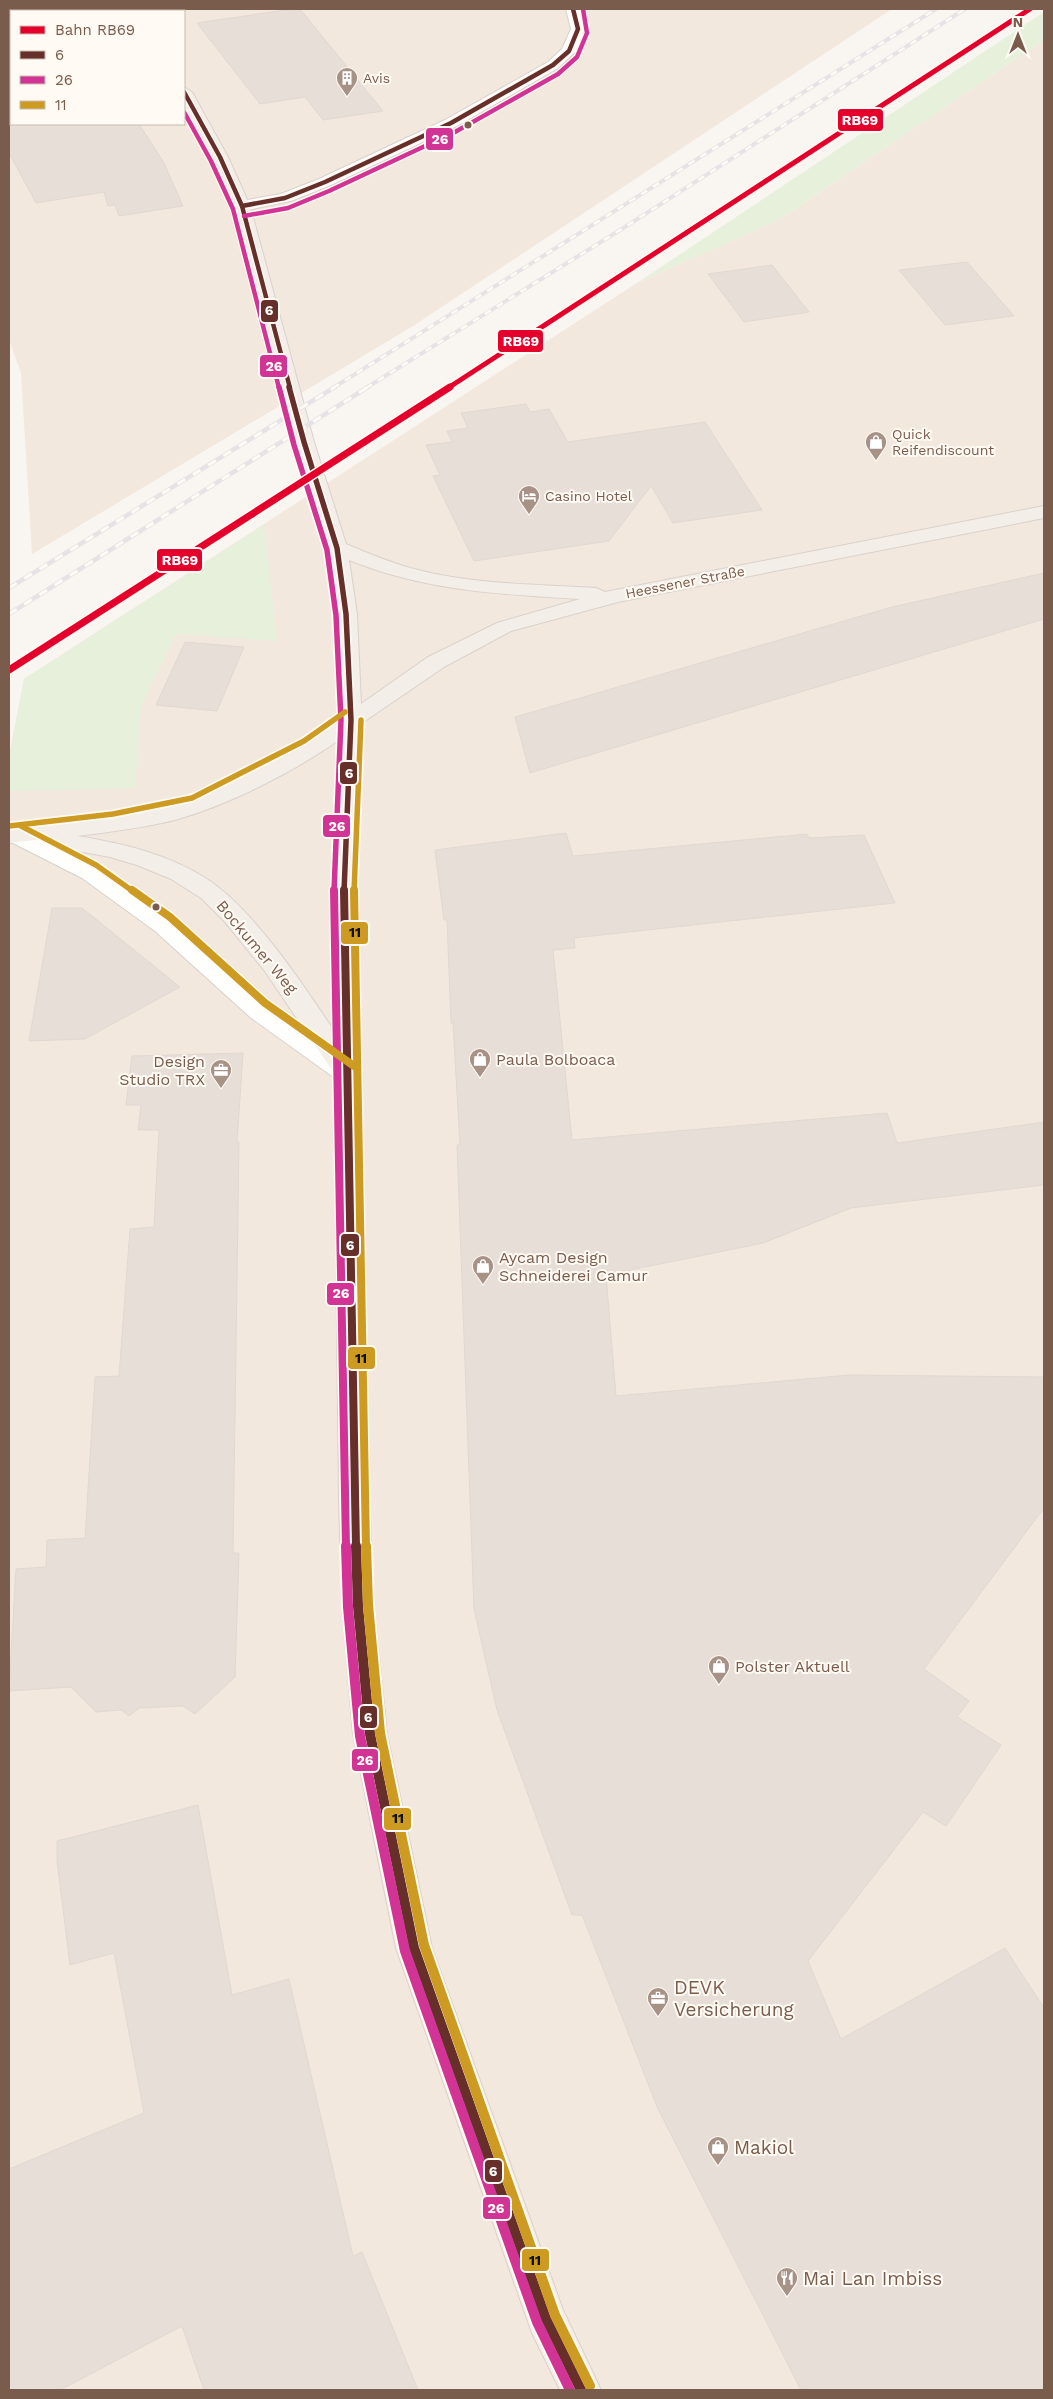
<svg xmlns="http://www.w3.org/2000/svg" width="1053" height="2399" font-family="'Work Sans',sans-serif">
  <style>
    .residential { fill: #f2e8de; fill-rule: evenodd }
    .green { fill: #e7f0db }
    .building { fill: #e6ded7; stroke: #e2d8d2 }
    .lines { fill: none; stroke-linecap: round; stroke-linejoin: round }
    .minor-casing { stroke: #d7d1cb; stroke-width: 2 }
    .major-casing { stroke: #dad1cc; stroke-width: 2 }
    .minor { fill: #fefefd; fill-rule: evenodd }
    .major { fill: #f3eee8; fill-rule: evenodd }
    .rail-far1-casing { stroke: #e6e3e7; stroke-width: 4 }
    .rail-casing { stroke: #e6e3e7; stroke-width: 4.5 }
    .rail-far1 { stroke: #fffaf3; stroke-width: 2.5; stroke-dasharray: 7; stroke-linecap: butt }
    .rail { stroke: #fffaf3; stroke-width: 3; stroke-dasharray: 9; stroke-linecap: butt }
    .bus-1-far3-casing { stroke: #fffaf3; stroke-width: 7 }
    .bus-1-far2-casing { stroke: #fffaf3; stroke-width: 9 }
    .bus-1-far1-casing { stroke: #fffaf3; stroke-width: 11 }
    .bus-1-casing { stroke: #fffaf3; stroke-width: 14 }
    .bus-2-far3-casing { stroke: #fffaf3; stroke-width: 7 }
    .bus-2-far2-casing { stroke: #fffaf3; stroke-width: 9 }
    .bus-2-far1-casing { stroke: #fffaf3; stroke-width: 11 }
    .bus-2-casing { stroke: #fffaf3; stroke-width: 14 }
    .bus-3-far2-casing { stroke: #fffaf3; stroke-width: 9 }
    .bus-3-far1-casing { stroke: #fffaf3; stroke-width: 11 }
    .bus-3-casing { stroke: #fffaf3; stroke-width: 14 }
    .bus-1-far3 { stroke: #662f29; stroke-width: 4.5 }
    .bus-1-far2 { stroke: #662f29; stroke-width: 5.5 }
    .bus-1-far1 { stroke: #662f29; stroke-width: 8 }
    .bus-1 { stroke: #662f29; stroke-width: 10 }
    .bus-2-far3 { stroke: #d23495; stroke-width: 4.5 }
    .bus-2-far2 { stroke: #d23495; stroke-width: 5.5 }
    .bus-2-far1 { stroke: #d23495; stroke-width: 8 }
    .bus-2 { stroke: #d23495; stroke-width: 10 }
    .bus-3-far2 { stroke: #cd9b21; stroke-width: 5.5 }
    .bus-3-far1 { stroke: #cd9b21; stroke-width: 8 }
    .bus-3 { stroke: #cd9b21; stroke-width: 10 }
    .rail-1-far1-casing { stroke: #fffaf3; stroke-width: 8 }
    .rail-1-casing { stroke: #fffaf3; stroke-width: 10 }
    .rail-1-far1 { stroke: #e4002b; stroke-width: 5 }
    .rail-1 { stroke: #e4002b; stroke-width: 7 }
    .bus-dot { fill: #7a5c4d; stroke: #fffaf3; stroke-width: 2 }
    .labels { text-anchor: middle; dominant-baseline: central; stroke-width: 4; stroke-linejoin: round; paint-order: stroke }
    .far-poi-label { font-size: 14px; fill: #7a5c4d; stroke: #fffaf3; text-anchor: start }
    .far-street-label { font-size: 14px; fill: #7a5c4d; stroke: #fffaf3 }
    .street-label { font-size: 16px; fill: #7a5c4d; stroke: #fffaf3 }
    .poi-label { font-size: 16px; fill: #7a5c4d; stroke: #fffaf3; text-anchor: start }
    .near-poi-label { font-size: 19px; fill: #7a5c4d; stroke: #fffaf3; text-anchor: start }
    .line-badge { stroke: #fffaf3; stroke-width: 2 }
    .badge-label { font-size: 14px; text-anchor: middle; font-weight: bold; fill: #fff }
    .pale-badge-label { font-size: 14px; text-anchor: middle; font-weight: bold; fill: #111 }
  </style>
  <rect width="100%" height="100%" fill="#f9f5f0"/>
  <!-- residential -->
  <g class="residential">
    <path d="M 9,9 L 892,9 L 413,326 L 32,554 L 21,373 L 9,340 ZM 11,11 L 184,11 L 184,124 L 11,124 Z"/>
    <polygon points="1044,40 1044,2390 9,2390 9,756 24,679 637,283 779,220"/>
  </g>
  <!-- green -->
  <g class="green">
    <polygon points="1044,12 1044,40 779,220 637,283"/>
    <polygon points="264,525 277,641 176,634 141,706 135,788 9,791 9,761 24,679"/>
  </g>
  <!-- building -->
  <g class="building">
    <polygon points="292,9 300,9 383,111 323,120 305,97 260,104 197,23"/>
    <polygon points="9,124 139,124 163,161 183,206 119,216 115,205 108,206 104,192 36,203 9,153"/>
    <polygon points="967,262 1014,316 945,325 899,270"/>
    <polygon points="772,265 809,312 744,322 708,274"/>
    <polygon points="526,404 530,412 549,409 568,442 705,422 762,510 673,523 651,486 609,541 474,561 433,476 440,475 426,445 452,442 447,431 468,428 461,413"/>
    <polygon points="1044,573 1044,619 530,773 515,717 892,607"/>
    <polygon points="185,642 244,647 217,711 156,705"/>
    <polygon points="566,833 573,856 807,834 809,838 864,835 895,903 574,938 575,948 553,950 572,1140 887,1113 897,1143 1044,1122 1044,1185 851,1208 763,1243 606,1275 616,1396 849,1375 1044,1377 1044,1508 924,1669 969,1701 957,1717 1001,1745 946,1826 923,1812 808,1961 841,2039 1005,1948 1044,2008 1044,2390 801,2390 658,2109 582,1915 572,1915 497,1710 474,1609 457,1145 460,1145 453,1023 451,1023 447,920 444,920 435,850"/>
    <polygon points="52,908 82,908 180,987 85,1039 29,1041"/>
    <polygon points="243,1053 237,1142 239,1142 233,1553 239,1553 235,1677 195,1714 183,1706 139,1708 129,1716 121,1710 96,1712 71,1687 9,1691 16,1569 46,1567 47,1540 85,1538 95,1377 119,1376 130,1229 154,1227 159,1130 138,1130 141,1105 126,1105 132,1056"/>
    <polygon points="198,1805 232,1995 289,1979 353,2256 362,2252 418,2390 204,2390 182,2326 60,2390 9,2390 9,2169 144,2113 114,1953 70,1965 57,1861 57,1841"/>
  </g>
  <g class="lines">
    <!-- minor casing -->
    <g class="minor-casing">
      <g id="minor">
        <polygon points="566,9 580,9 585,29 576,51 558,68 457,126 331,185 291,201 242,211 236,210 234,206 236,202 281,194 319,179 445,120 548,62 562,49 571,29"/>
        <polygon points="16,828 98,868 173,919 268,1005 357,1067 361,1074 357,1081 348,1083 339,1081 250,1017 155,931 82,878 9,841 9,829"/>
      </g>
    </g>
    <!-- major casing -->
    <g class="major-casing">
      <g id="major">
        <polygon points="114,9 129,9 130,11 115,11"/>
        <path d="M 184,87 L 192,92 L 228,157 L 250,206 L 314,442 L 346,544 C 370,554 393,564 418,570 C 476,585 537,584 596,588 L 605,592 L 1044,506 L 1044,518 L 618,602 L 511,631 L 444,667 L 362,723 L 356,888 L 369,1498 L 374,1606 L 387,1734 L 432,1948 L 563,2310 L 601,2390 L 560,2390 L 532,2333 L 396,1948 L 353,1734 L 342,1606 L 339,1498 L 334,1073 L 264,970 L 225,922 L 201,898 L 171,879 L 137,865 L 110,857 L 55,847 L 47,845 L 44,839 L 9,843 L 9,829 L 114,817 L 165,807 L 204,795 L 301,745 L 340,718 L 335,614 L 327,548 L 294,442 L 234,206 L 212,157 L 184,105 ZM 349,560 C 426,591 498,594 580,599 L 497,623 L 428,657 L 361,704 L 357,614 ZM 339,740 L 332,888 L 334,1031 C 303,984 253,909 207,879 C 168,854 121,843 77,836 C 109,832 143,828 175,820 C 229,805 293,772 339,740 Z"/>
      </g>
    </g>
    <!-- minor -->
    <use href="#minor" class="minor"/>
    <!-- major -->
    <use href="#major" class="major"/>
    <!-- rail-far1 casing -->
    <g class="rail-far1-casing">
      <g id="rail-far1">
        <polyline points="333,388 936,9"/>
        <polyline points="366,388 625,227 965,9"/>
      </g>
    </g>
    <!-- rail casing -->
    <g class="rail-casing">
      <g id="rail">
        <polyline points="9,588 335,387"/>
        <polyline points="9,614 368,387"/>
      </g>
    </g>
    <!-- rail-far1 -->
    <use href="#rail-far1" class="rail-far1"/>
    <!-- rail -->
    <use href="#rail" class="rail"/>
    <!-- bus-1-far3 casing -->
    <g class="bus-1-far3-casing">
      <g id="bus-1-far3">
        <polyline points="184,92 220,157 242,206 290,388"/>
        <polyline points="242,206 285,198 325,182 451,123 553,65 569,51 578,29 573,9"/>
      </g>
    </g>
    <!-- bus-1-far2 casing -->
    <g class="bus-1-far2-casing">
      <polyline id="bus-1-far2" points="289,387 304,442 337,548 346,614 351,720 344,892"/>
    </g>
    <!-- bus-1-far1 casing -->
    <g class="bus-1-far1-casing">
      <polyline id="bus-1-far1" points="344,890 356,1547"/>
    </g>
    <!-- bus-1 casing -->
    <g class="bus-1-casing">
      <polyline id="bus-1" points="356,1546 358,1606 370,1734 414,1948 546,2319 581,2390"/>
    </g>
    <!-- bus-2-far3 casing -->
    <g class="bus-2-far3-casing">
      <g id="bus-2-far3">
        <polyline points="184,112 211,161 233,209 279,388"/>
        <polyline points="244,216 288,208 329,191 455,132 558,74 577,57 587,33 583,9"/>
      </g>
    </g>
    <!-- bus-2-far2 casing -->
    <g class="bus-2-far2-casing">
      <polyline id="bus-2-far2" points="279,387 294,445 327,550 336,615 341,720 334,892"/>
    </g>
    <!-- bus-2-far1 casing -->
    <g class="bus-2-far1-casing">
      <polyline id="bus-2-far1" points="334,890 346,1547"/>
    </g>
    <!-- bus-2 casing -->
    <g class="bus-2-casing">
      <polyline id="bus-2" points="346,1546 348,1607 360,1736 405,1951 537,2322 570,2390"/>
    </g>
    <!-- bus-3-far2 casing -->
    <g class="bus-3-far2-casing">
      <g id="bus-3-far2">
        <polyline points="9,826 113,814 192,798 304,741 345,712"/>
        <polyline points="21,826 96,865 134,892"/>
        <polyline points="354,892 361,720"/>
      </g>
    </g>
    <!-- bus-3-far1 casing -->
    <g class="bus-3-far1-casing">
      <g id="bus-3-far1">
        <polyline points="132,890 170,917 265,1003 354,1066"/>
        <polyline points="354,890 366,1547"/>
      </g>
    </g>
    <!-- bus-3 casing -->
    <g class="bus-3-casing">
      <polyline id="bus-3" points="366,1546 368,1605 380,1733 424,1945 555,2315 590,2386"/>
    </g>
    <!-- bus-1-far3 -->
    <use href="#bus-1-far3" class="bus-1-far3"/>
    <!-- bus-1-far2 -->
    <use href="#bus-1-far2" class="bus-1-far2"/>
    <!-- bus-1-far1 -->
    <use href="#bus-1-far1" class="bus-1-far1"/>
    <!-- bus-1 -->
    <use href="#bus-1" class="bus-1"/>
    <!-- bus-2-far3 -->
    <use href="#bus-2-far3" class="bus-2-far3"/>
    <!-- bus-2-far2 -->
    <use href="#bus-2-far2" class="bus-2-far2"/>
    <!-- bus-2-far1 -->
    <use href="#bus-2-far1" class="bus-2-far1"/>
    <!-- bus-2 -->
    <use href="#bus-2" class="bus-2"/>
    <!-- bus-3-far2 -->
    <use href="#bus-3-far2" class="bus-3-far2"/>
    <!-- bus-3-far1 -->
    <use href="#bus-3-far1" class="bus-3-far1"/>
    <!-- bus-3 -->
    <use href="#bus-3" class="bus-3"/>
    <!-- rail-1-far1 casing -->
    <g class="rail-1-far1-casing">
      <polyline id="rail-1-far1" points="448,388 1030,9"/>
    </g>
    <!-- rail-1 casing -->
    <g class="rail-1-casing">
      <polyline id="rail-1" points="9,670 450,387"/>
    </g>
    <!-- rail-1-far1 -->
    <use href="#rail-1-far1" class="rail-1-far1"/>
    <!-- rail-1 -->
    <use href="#rail-1" class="rail-1"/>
  </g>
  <!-- icons -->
  <defs>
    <g id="building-pin" transform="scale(1.125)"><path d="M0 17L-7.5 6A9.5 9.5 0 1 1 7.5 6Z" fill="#a69286" stroke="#fffaf3"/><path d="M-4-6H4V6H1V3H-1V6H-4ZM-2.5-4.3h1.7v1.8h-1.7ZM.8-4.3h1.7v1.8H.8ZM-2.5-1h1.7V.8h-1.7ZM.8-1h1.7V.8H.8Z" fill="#fff"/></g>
    <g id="shop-pin" transform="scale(1.125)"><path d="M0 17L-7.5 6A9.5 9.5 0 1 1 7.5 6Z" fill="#a69286" stroke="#fffaf3"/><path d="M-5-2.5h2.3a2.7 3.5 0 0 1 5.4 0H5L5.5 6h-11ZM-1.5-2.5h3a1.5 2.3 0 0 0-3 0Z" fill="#fff"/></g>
    <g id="hotel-pin" transform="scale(1.125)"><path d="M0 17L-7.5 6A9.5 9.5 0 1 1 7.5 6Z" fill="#a69286" stroke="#fffaf3"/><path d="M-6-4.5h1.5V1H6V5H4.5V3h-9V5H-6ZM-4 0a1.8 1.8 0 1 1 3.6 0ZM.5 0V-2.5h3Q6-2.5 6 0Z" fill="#fff"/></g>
    <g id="office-pin" transform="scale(1.125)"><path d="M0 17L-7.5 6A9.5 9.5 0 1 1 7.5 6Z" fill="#a69286" stroke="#fffaf3"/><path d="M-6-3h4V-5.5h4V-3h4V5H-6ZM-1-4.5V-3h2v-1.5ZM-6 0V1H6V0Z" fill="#fff"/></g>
    <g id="restaurant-pin" transform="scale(1.125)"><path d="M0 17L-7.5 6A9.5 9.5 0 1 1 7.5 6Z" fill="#a69286" stroke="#fffaf3"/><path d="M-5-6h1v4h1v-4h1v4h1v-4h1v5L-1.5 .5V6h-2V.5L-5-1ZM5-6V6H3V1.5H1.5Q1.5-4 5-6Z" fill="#fff"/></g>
  </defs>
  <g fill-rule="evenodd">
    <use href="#building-pin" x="347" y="78"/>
    <use href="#shop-pin" x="876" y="442"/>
    <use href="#hotel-pin" x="529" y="496"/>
    <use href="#shop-pin" x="480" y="1059"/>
    <use href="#office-pin" x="221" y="1070"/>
    <use href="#shop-pin" x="483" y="1266"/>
    <use href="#shop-pin" x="719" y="1666"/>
    <use href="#office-pin" x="658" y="1998"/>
    <use href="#shop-pin" x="718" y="2147"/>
    <use href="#restaurant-pin" x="787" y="2278"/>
  </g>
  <!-- markers -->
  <g class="bus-dot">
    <circle cx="468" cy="125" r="4.5"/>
    <circle cx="156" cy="907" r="4.5"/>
  </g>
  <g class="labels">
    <!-- far-poi labels -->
    <g class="far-poi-label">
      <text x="363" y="78">Avis</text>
      <text x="892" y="434">Quick<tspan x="892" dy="16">Reifendiscount</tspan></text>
      <text x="545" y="496">Casino Hotel</text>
    </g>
    <!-- far-street labels -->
    <g class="far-street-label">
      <text transform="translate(685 582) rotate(-11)">Heessener Straße</text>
    </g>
    <!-- street labels -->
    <g class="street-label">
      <text transform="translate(257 947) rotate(50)">Bockumer Weg</text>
    </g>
    <!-- poi labels -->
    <g class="poi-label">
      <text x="496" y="1059">Paula Bolboaca</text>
      <text x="205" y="1061" text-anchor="end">Design<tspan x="205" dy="18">Studio TRX</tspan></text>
      <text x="499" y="1257">Aycam Design<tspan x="499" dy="18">Schneiderei Camur</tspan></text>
      <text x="735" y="1666">Polster Aktuell</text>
    </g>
    <!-- near-poi labels -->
    <g class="near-poi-label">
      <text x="674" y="1987">DEVK<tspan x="674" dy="22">Versicherung</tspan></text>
      <text x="734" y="2147">Makiol</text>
      <text x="803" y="2278">Mai Lan Imbiss</text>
    </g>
  </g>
  <g class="line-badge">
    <rect x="837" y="108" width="47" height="24" rx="5" fill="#e4002b"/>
    <rect x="425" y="127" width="29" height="24" rx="5" fill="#d23495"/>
    <rect x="260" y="299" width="19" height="24" rx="5" fill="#662f29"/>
    <rect x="497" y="329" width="47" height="24" rx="5" fill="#e4002b"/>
    <rect x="259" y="354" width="29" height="24" rx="5" fill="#d23495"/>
    <rect x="156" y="548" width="47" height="24" rx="5" fill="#e4002b"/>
    <rect x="339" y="761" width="19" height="24" rx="5" fill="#662f29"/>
    <rect x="322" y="814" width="29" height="24" rx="5" fill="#d23495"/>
    <rect x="340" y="921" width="29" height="24" rx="5" fill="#cd9b21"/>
    <rect x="340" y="1233" width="20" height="24" rx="5" fill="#662f29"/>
    <rect x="326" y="1282" width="29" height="24" rx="5" fill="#d23495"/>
    <rect x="347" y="1346" width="29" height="24" rx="5" fill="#cd9b21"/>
    <rect x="359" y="1705" width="19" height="24" rx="5" fill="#662f29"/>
    <rect x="351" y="1748" width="28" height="24" rx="5" fill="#d23495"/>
    <rect x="383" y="1807" width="29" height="24" rx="5" fill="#cd9b21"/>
    <rect x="484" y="2159" width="19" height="24" rx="5" fill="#662f29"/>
    <rect x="482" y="2196" width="29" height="24" rx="5" fill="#d23495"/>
    <rect x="521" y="2248" width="29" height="24" rx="5" fill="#cd9b21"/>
  </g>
  <g class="badge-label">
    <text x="860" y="125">RB69</text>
    <text x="440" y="144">26</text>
    <text x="269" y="315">6</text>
    <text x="521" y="346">RB69</text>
    <text x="274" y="371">26</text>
    <text x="180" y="565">RB69</text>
    <text x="349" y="778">6</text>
    <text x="337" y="831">26</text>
    <text x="350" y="1250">6</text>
    <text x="341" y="1298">26</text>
    <text x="368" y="1722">6</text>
    <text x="365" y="1765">26</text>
    <text x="493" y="2176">6</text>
    <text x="496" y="2213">26</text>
  </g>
  <g class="pale-badge-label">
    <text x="355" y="937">11</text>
    <text x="361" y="1363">11</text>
    <text x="398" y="1823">11</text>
    <text x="535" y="2265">11</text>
  </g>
  <!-- border -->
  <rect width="1053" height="2399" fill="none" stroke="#7a5c4d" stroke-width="20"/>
  <!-- legend -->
  <rect x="10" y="10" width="175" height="115" fill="#fffaf3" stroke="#cabbb1"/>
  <rect x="20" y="26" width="25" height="8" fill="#e4002b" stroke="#cabbb1"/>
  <text x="55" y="35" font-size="15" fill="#7a5c4d">Bahn RB69</text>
  <rect x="20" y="51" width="25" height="8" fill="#662f29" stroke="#cabbb1"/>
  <text x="55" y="60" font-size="15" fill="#7a5c4d">6</text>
  <rect x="20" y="76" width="25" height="8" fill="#d23495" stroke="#cabbb1"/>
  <text x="55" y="85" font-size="15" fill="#7a5c4d">26</text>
  <rect x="20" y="101" width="25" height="8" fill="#cd9b21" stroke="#cabbb1"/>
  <text x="55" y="110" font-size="15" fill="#7a5c4d">11</text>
  <!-- north arrow -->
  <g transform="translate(1018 35)" stroke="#fffaf3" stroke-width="4" paint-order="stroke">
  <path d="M0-4L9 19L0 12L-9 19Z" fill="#7a5c4d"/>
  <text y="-8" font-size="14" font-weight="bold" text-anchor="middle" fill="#7a5c4d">N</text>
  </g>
</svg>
